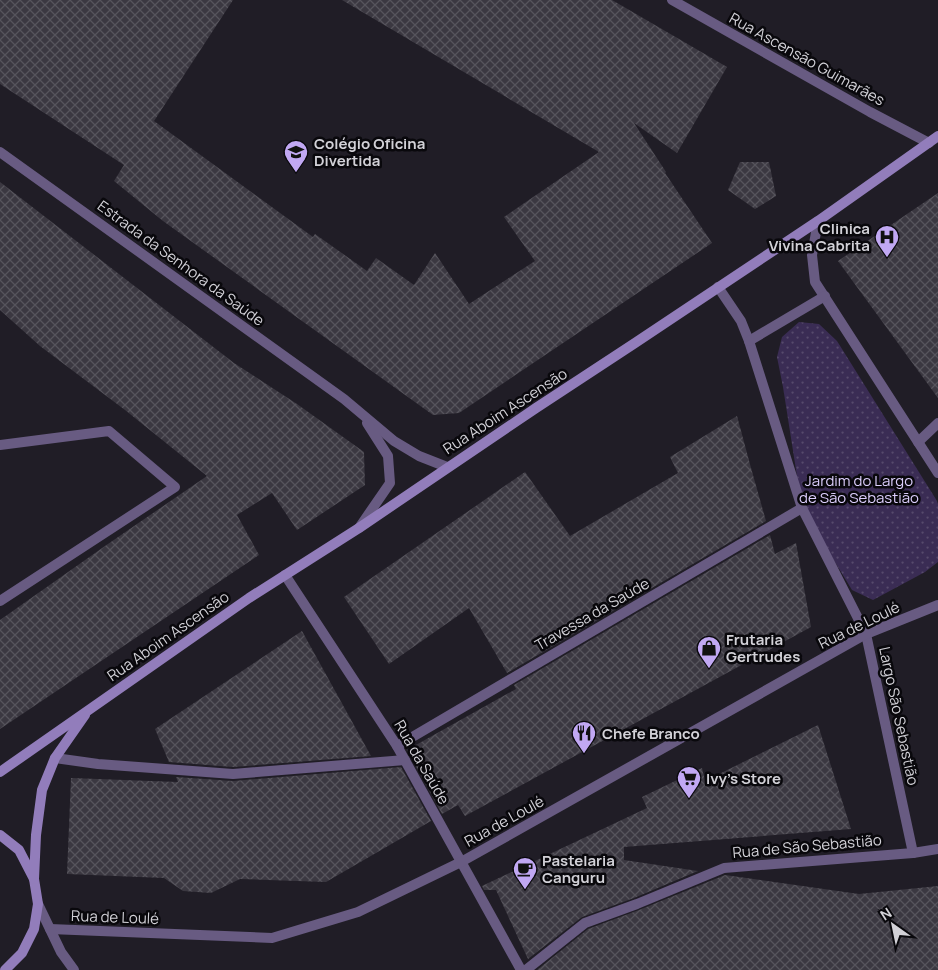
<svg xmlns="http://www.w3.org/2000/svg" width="938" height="970" font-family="Manrope,sans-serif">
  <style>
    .grass { fill: url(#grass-dots) }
    .building { fill: url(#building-cross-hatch) }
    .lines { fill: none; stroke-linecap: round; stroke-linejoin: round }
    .service { stroke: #685b82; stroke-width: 10 }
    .pedestrian { stroke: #685b82; stroke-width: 10 }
    .minor { stroke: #685b82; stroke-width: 10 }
    .tertiary { stroke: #685b82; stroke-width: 10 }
    .secondary { stroke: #927dbb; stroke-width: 10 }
    .labels { text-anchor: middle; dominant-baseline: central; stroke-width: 5; stroke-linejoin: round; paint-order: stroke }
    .street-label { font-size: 15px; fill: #d2d1d7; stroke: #09080c }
    .poi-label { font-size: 15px; font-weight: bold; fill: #d2d1d7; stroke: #09080c; text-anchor: start }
    .park-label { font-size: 15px; fill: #dccefc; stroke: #09080c }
  </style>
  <defs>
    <pattern id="grass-dots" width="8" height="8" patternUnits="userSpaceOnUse" patternTransform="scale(1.25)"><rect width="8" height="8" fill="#3a2c54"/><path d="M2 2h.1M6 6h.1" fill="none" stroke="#564a6c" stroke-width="1.8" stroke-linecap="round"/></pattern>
    <pattern id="building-cross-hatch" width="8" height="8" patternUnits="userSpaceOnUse" patternTransform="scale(1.25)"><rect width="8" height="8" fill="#3b3841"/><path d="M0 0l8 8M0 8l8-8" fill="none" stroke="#56545c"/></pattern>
  </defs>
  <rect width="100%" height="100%" fill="#201d26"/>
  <!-- grass -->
  <polygon class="grass" points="799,322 819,324 837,341 937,501 938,504 938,562 925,572 873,600 852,590 802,508 783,387 777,357 782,337"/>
  <!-- building -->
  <g class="building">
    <polygon points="0,0 233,0 154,121 313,237 315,234 367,271 376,258 414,285 435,253 469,304 535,261 504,217 599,152 342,0 612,0 727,67 677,153 634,123 666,172 665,173 712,243 459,413 433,415 163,221 114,181 124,165 0,84"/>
    <polygon points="740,162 769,162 776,196 755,209 728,190"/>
    <polygon points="0,182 234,363 297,404 364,452 365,485 297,530 272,493 237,515 259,555 0,729 0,620 105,546 207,476 125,410 40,346 0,310"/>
    <polygon points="938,193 938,398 838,261"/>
    <polygon points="737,416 751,468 766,521 507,673 469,608 389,664 344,597 525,472 570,536 678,473 670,457"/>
    <polygon points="770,535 775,554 796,543 811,627 465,816 458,805 442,814 407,750 516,689 514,685"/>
    <polygon points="302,631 371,756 233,767 169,762 155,729"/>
    <polygon points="818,725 851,829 624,847 624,860 698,871 634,898 582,917 528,959 496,890 484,890 482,886 647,808 642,797 702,768 705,781"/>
    <polygon points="401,767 431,821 326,882 240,879 211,893 183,891 164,878 67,874 71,778 178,782 176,777 233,781"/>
    <polygon points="725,875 859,894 938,886 938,970 537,970 588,929 639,910"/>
  </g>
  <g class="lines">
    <!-- service -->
    <polyline class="service" points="0,445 109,431 175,487 0,601"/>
    <!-- pedestrian -->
    <polyline class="pedestrian" points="55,758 98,764 233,774 405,760"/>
    <!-- minor -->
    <g class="minor">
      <polyline points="672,0 870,112 929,143"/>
      <polyline points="818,221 812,255 815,282 938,473"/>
      <polyline points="718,287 741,321 749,341 802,508 866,634 913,853"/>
      <polyline points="749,341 825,296"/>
      <polyline points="918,442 938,423"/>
      <polyline points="285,575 397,746 521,970"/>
      <polyline points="397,746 802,508"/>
      <polyline points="50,929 272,938 358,912 461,862 866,634 938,605"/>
      <polyline points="526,970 585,923 637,904 724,868 913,853 938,849"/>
    </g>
    <!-- tertiary -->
    <g class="tertiary">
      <polyline points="0,152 344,399 394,441 419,456 447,467"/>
      <polyline points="359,528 390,483 388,456 367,423"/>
      <polyline points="38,904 61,952 74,970"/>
    </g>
    <!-- secondary -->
    <g class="secondary">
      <polyline points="0,772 249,598 359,528 536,408 635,343 818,221 938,136"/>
      <polyline points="0,835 19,850 34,879 38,904 34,929 22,953 5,970"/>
      <polyline points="34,879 36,835 42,790 55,758 85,715"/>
    </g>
  </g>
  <!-- icons -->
  <defs>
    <g id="school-pin" transform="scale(1.25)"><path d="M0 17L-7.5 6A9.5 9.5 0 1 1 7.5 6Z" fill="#c1a8f3" stroke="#09080c"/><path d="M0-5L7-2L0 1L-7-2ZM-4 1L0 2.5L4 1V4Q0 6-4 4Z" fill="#111"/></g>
    <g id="hospital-pin" transform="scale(1.25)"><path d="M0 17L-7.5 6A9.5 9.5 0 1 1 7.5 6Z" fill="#c1a8f3" stroke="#09080c"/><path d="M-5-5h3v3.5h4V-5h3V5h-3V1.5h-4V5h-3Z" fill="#111"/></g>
    <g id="shop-pin" transform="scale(1.25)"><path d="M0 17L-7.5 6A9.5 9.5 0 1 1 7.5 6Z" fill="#c1a8f3" stroke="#09080c"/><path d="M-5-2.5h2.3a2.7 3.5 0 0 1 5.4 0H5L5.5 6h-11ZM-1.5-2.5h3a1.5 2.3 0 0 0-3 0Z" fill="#111"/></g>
    <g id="restaurant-pin" transform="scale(1.25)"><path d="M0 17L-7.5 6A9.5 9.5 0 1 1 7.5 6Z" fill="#c1a8f3" stroke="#09080c"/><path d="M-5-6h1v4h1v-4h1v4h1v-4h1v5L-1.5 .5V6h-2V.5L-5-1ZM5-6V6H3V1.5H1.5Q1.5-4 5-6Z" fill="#111"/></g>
    <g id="supermarket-pin" transform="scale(1.25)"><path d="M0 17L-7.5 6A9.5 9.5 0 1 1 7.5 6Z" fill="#c1a8f3" stroke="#09080c"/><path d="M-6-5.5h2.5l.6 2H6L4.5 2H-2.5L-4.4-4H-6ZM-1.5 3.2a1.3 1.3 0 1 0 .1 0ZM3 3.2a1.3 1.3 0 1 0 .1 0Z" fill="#111"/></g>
    <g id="cafe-pin" transform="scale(1.25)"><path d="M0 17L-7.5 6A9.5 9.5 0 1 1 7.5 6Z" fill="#c1a8f3" stroke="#09080c"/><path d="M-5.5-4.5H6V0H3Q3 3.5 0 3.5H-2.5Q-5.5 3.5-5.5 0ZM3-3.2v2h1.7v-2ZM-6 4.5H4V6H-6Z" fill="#111"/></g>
  </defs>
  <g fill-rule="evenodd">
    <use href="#school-pin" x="296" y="152"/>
    <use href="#hospital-pin" x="887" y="237"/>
    <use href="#shop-pin" x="709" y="648"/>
    <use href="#restaurant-pin" x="584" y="733"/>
    <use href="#supermarket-pin" x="689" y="778"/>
    <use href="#cafe-pin" x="525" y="869"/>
  </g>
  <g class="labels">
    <!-- street labels -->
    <g class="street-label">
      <text transform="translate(807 59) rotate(29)">Rua Ascensão Guimarães</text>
      <text transform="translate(181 263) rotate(36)">Estrada da Senhora da Saúde</text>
      <text transform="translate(505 411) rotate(-33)">Rua Aboim Ascensão</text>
      <text transform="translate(592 614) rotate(-30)">Travessa da Saúde</text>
      <text transform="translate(859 625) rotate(-26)">Rua de Loulé</text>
      <text transform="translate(168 636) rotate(-35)">Rua Aboim Ascensão</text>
      <text transform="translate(899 716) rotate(78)">Largo São Sebastião</text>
      <text transform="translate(422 762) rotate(60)">Rua da Saúde</text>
      <text transform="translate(504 821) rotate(-29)">Rua de Loulé</text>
      <text transform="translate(807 846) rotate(-5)">Rua de São Sebastião</text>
      <text transform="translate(115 917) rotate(2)">Rua de Loulé</text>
    </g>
    <!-- poi labels -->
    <g class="poi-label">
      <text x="314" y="143">Colégio Oficina<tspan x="314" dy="17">Divertida</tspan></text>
      <text x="870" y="228" text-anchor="end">Clinica<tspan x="870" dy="17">Vivina Cabrita</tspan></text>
      <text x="726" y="639">Frutaria<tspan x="726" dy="17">Gertrudes</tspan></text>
      <text x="602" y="733">Chefe Branco</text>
      <text x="706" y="778">Ivy's Store</text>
      <text x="542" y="860">Pastelaria<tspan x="542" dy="17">Canguru</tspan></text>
    </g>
    <!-- park labels -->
    <g class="park-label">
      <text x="859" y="480">Jardim do Largo<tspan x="859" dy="17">de São Sebastião</tspan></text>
    </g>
  </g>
  <!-- north arrow -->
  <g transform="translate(893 925) rotate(327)" stroke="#09080c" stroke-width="4" paint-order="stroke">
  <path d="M0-4L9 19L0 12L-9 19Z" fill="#d2d1d7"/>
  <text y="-8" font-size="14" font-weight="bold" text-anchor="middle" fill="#d2d1d7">N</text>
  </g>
</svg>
